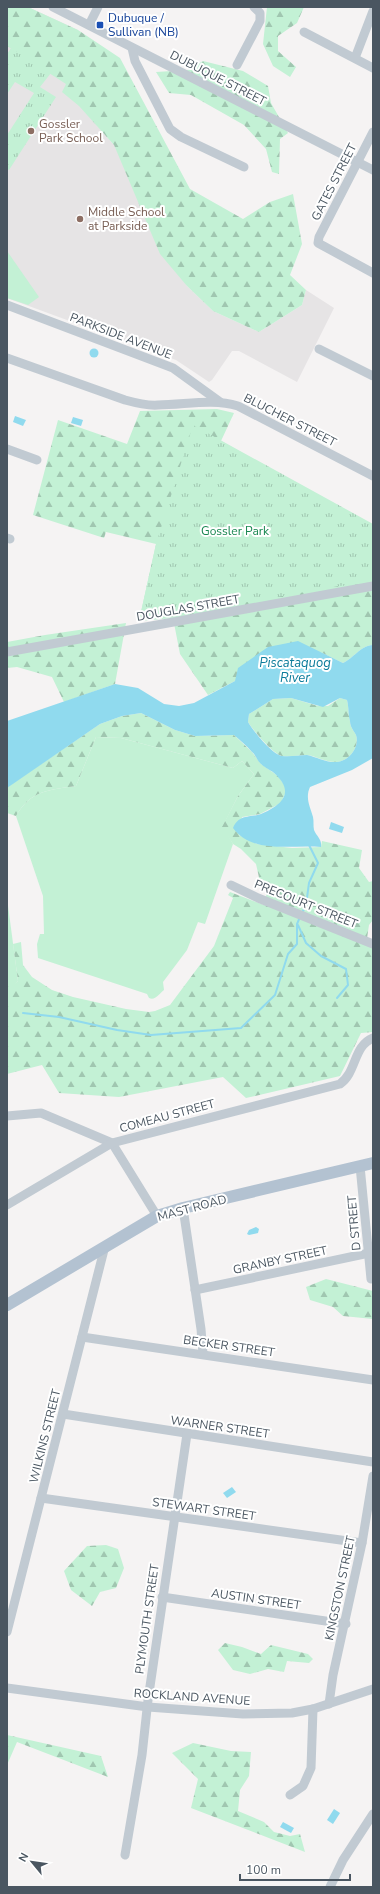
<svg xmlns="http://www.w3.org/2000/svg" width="380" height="1894" font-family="'Nunito Sans',sans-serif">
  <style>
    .education { fill: #e6e4e5 }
    .green { fill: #c3f1d5 }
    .forest { fill: url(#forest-firs) }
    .park { fill: url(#park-tufts) }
    .water { fill: #90daee; fill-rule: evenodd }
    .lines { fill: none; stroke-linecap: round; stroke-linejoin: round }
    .stream { stroke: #90daee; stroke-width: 2 }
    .minor { stroke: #c1cad2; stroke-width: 9 }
    .major { stroke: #b3c2d1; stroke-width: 12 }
    .transit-dot { fill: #1a4fb4; stroke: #fff; stroke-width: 1.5 }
    .education-dot { fill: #8d6e63; stroke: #fff; stroke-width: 1.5 }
    .labels { text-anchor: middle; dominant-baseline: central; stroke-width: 4; stroke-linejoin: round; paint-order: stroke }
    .transit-label { font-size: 12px; fill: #164399; stroke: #fff; text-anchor: start }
    .street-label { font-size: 12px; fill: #4a5661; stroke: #fff }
    .education-label { font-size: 12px; fill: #785e54; stroke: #fff; text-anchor: start }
    .park-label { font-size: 12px; fill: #17864f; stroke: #fff }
    .water-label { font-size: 13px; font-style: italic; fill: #0c7c9b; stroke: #fff }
  </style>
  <defs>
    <pattern id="forest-firs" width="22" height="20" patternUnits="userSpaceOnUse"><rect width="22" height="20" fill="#c3f1d5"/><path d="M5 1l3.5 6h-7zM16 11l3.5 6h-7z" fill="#a0c6b0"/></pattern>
    <pattern id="park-tufts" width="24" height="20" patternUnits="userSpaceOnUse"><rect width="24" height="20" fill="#c3f1d5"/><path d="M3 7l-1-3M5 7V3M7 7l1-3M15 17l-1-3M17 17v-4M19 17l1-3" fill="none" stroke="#a0c6b0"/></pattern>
  </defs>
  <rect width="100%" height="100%" fill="#f5f3f3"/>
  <!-- education -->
  <polygon class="education" points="7,7 28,7 78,30 80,106 114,145 187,286 213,311 259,332 302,305 306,290 334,308 297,382 239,351 232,351 212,380 209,382 176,360 7,298"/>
  <!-- green -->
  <g class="green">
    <polygon points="7,251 39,297 28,305 7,298"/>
    <path d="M 96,737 L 121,738 L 233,768 L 242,761 L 254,774 L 238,796 L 223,826 L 233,844 L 205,924 L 198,922 L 187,950 L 163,982 L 164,990 C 159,994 155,1001 149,998 L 147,994 L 38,958 L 37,944 L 40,934 L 44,934 L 43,896 L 16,816 C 31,790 49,790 76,786 Z"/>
    <polygon points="7,898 18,981 14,986 7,986"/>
  </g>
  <!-- forest -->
  <g class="forest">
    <polygon points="7,7 28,7 78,30 120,58 190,189 243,219 270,202 293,194 302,244 290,275 306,290 302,305 259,332 213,311 187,286 160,254 114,145 79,106 62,92 66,84 7,46"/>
    <polygon points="267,7 304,7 297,23 278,36 278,51 296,67 290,77 273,66 263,44"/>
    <polygon points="203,61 243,71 268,86 271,103 288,133 280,139 279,174 272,172 266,149 244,125 191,95 169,93 156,72 188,70"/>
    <path d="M 217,409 L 234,413 L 221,441 L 373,527 L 373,645 C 360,646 354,658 343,663 L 320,652 L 235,681 L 208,695 L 180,654 L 173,618 L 139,621 L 156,544 L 106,532 L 104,538 L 33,515 L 58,420 L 127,444 L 140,411 Z"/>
    <polygon points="126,623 115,684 64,702 52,677 17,667 7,668 7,642 45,635"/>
    <path d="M 291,698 L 318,706 L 328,706 L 340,698 L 347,700 C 349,708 348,714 350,721 C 350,727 354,731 356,735 C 360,747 349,761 337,762 C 326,763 317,756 307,755 C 299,755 291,757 282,756 C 273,754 253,730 248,722 L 249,714 L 273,699 Z"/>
    <path d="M 141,713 L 175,730 L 195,736 L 234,735 L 252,752 L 261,764 L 278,776 L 285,786 L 285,794 L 281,803 L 260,814 L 242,817 L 239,835 L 257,844 L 292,848 L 321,847 L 322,841 L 362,850 L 359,868 L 369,882 L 373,881 L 373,920 L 369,925 L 366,945 L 373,948 L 373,1032 L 361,1033 L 340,1076 L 246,1098 L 223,1077 L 119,1097 L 59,1093 L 42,1065 L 7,1074 L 7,986 L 14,985 L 18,981 L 13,944 L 21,942 L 23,965 L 32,977 L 52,990 L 73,997 L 126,1009 L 149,1012 L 155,1011 L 170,1005 L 214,946 L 233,898 L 228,895 L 230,892 L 264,905 L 267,892 L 260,882 L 256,864 L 241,849 L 233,844 L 222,827 L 238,796 L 254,774 L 242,761 L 233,768 L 121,738 L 96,737 L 76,786 C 49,790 31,790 16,816 L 7,813 L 7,788 L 13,783 L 100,724 L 122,716 Z"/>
    <polygon points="326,1279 373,1291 373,1319 343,1316 333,1307 310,1300 306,1287"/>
    <polygon points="106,1545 118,1549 124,1568 116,1588 100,1592 92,1606 71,1590 64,1571 87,1546"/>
    <polygon points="225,1643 242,1647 261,1654 271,1645 308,1654 313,1659 309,1663 287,1661 284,1672 268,1669 250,1674 233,1670 218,1650"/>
    <polygon points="7,1735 101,1756 108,1777 17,1742 7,1765"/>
    <polygon points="193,1743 231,1751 251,1752 249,1776 240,1790 238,1811 264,1822 274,1832 290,1836 300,1834 305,1852 191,1808 198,1779 172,1753"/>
  </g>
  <!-- park -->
  <g class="park">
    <polygon points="11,48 51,73 40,87 56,97 9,170 7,169 7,135 34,93 15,82 7,94 7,54"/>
    <polygon points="193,425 373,524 373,583 339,586 139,621 156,544"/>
  </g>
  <!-- water -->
  <g class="water">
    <circle cx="94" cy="353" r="4.5"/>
    <polygon points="15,416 26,420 23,426 13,422"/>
    <polygon points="73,417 83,420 81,426 71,423"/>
    <path d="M 298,641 L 343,663 C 354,658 360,646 373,645 L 373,758 L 352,770 L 310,787 C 305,798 310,806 313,817 C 314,821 313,826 314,830 C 317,837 322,839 321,847 C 292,844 253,855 233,828 C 239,814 249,818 261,814 C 278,807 295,795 278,777 C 274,771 266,769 261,764 C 257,761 256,755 252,752 C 247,746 240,740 234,735 L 195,736 L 175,730 L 141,713 L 122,716 L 100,724 L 7,788 L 7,721 L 115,684 L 138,688 L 164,704 L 179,706 L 194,703 L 235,681 L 238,668 L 268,647 ZM 291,698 L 323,707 L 340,698 L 347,700 C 349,708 348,714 350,721 C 350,727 354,731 356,735 C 360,747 349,761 337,762 C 326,763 317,757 307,755 C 299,755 291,757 282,756 C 273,755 253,731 248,722 L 249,714 L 273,699 Z"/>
    <polygon points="331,822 344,827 342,833 329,829"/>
    <polygon points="256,1227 259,1229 258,1233 249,1235 247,1234 249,1230"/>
    <polygon points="232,1487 236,1492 227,1498 223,1493"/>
    <polygon points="334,1809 340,1813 333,1824 327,1820"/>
    <polygon points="283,1822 294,1828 291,1833 280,1827"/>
  </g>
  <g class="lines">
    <!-- stream -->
    <g class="stream">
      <polyline points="302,913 306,905 309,883 318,863 309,845"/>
      <polyline points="298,925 306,943 321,956 346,969 348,985 337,998"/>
      <polyline points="23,1013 59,1017 117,1030 151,1035 241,1028 275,995 288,954 297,944 297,924 300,917"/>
    </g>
    <!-- minor -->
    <g class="minor">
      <polyline points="53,7 373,170"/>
      <polyline points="89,25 98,7"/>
      <polyline points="304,32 373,68"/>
      <polyline points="132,48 135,61 170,129 181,137 244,167"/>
      <polyline points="355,58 373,11"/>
      <polyline points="237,65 260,21 260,13 254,7"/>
      <polyline points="373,132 319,237 318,243 373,273"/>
      <polyline points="7,305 173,368 220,402"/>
      <polyline points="319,349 373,376"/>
      <path d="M 7,358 L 125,400 C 136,403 147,406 158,405 C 185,405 212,398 238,406 L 373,476"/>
      <polyline points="7,449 37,460"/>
      <polyline points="7,538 10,539"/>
      <polyline points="7,652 373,586"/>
      <polyline points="231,885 258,898 373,944"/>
      <polyline points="7,1116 41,1113 112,1143 157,1216"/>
      <polyline points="360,1166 371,1279"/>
      <path d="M 7,1205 L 112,1143 L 340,1084 C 357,1072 353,1046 373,1038"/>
      <polyline points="183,1208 201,1329 203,1354"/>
      <polyline points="195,1290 369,1253"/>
      <polyline points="82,1337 373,1380"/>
      <polyline points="63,1414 373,1462"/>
      <polyline points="41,1498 362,1543"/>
      <polyline points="162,1597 346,1624"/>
      <polyline points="7,1632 105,1246"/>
      <polyline points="7,1688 148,1707 243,1714 292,1713 313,1709 373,1689"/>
      <polyline points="329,1704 333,1675 362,1543 373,1476"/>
      <polyline points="290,1795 303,1786 311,1768 313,1709"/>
      <polyline points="125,1855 142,1755 148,1700 187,1434"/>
      <polyline points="330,1887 343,1860 373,1814"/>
    </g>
    <!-- major -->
    <polyline class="major" points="7,1305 157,1216 183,1208 373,1163"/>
  </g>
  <!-- markers -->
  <rect class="transit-dot" x="96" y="21" width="8" height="8" rx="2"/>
  <g class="education-dot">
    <circle cx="31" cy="131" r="4"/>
    <circle cx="80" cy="219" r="4"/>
  </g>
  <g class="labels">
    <!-- transit labels -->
    <g class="transit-label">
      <text x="108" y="18">Dubuque /<tspan x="108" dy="14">Sullivan (NB)</tspan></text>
    </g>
    <!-- street labels -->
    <g class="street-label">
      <text transform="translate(218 78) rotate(27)">DUBUQUE STREET</text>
      <text transform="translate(334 182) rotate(-63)">GATES STREET</text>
      <text transform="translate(121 336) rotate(21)">PARKSIDE AVENUE</text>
      <text transform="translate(290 420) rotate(27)">BLUCHER STREET</text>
      <text transform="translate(188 608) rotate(-10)">DOUGLAS STREET</text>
      <text transform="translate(306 904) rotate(22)">PRECOURT STREET</text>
      <text transform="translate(167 1116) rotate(-15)">COMEAU STREET</text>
      <text transform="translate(192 1208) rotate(-15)">MAST ROAD</text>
      <text transform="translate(354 1223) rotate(-95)">D STREET</text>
      <text transform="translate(280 1260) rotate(-12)">GRANBY STREET</text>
      <text transform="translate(229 1346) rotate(8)">BECKER STREET</text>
      <text transform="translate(220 1427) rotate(8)">WARNER STREET</text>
      <text transform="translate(45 1436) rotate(-76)">WILKINS STREET</text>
      <text transform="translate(204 1509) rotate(8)">STEWART STREET</text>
      <text transform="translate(340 1588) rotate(-78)">KINGSTON STREET</text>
      <text transform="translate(256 1599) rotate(8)">AUSTIN STREET</text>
      <text transform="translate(147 1619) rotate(-82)">PLYMOUTH STREET</text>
      <text transform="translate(192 1697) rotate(4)">ROCKLAND AVENUE</text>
    </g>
    <!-- education labels -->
    <g class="education-label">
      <text x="39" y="124">Gossler<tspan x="39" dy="14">Park School</tspan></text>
      <text x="88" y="212">Middle School<tspan x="88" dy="14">at Parkside</tspan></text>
    </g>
    <!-- park labels -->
    <g class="park-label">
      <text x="235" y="531">Gossler Park</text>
    </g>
    <!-- water labels -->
    <g class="water-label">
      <text x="295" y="663">Piscataquog<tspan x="295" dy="15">River</tspan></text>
    </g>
  </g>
  <!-- border -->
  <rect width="380" height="1894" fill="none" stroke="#4a5661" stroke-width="16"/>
  <!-- north arrow -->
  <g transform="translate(32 1862) rotate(299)" stroke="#ffffff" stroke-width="3" paint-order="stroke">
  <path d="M0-3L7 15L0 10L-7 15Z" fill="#4a5661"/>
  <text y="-6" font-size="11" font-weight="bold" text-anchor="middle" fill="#4a5661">N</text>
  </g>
  <!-- scale -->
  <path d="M240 1874v6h110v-6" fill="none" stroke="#4a5661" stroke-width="2"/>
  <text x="246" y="1874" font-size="12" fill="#4a5661" stroke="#ffffff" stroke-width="3" paint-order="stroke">100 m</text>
</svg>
